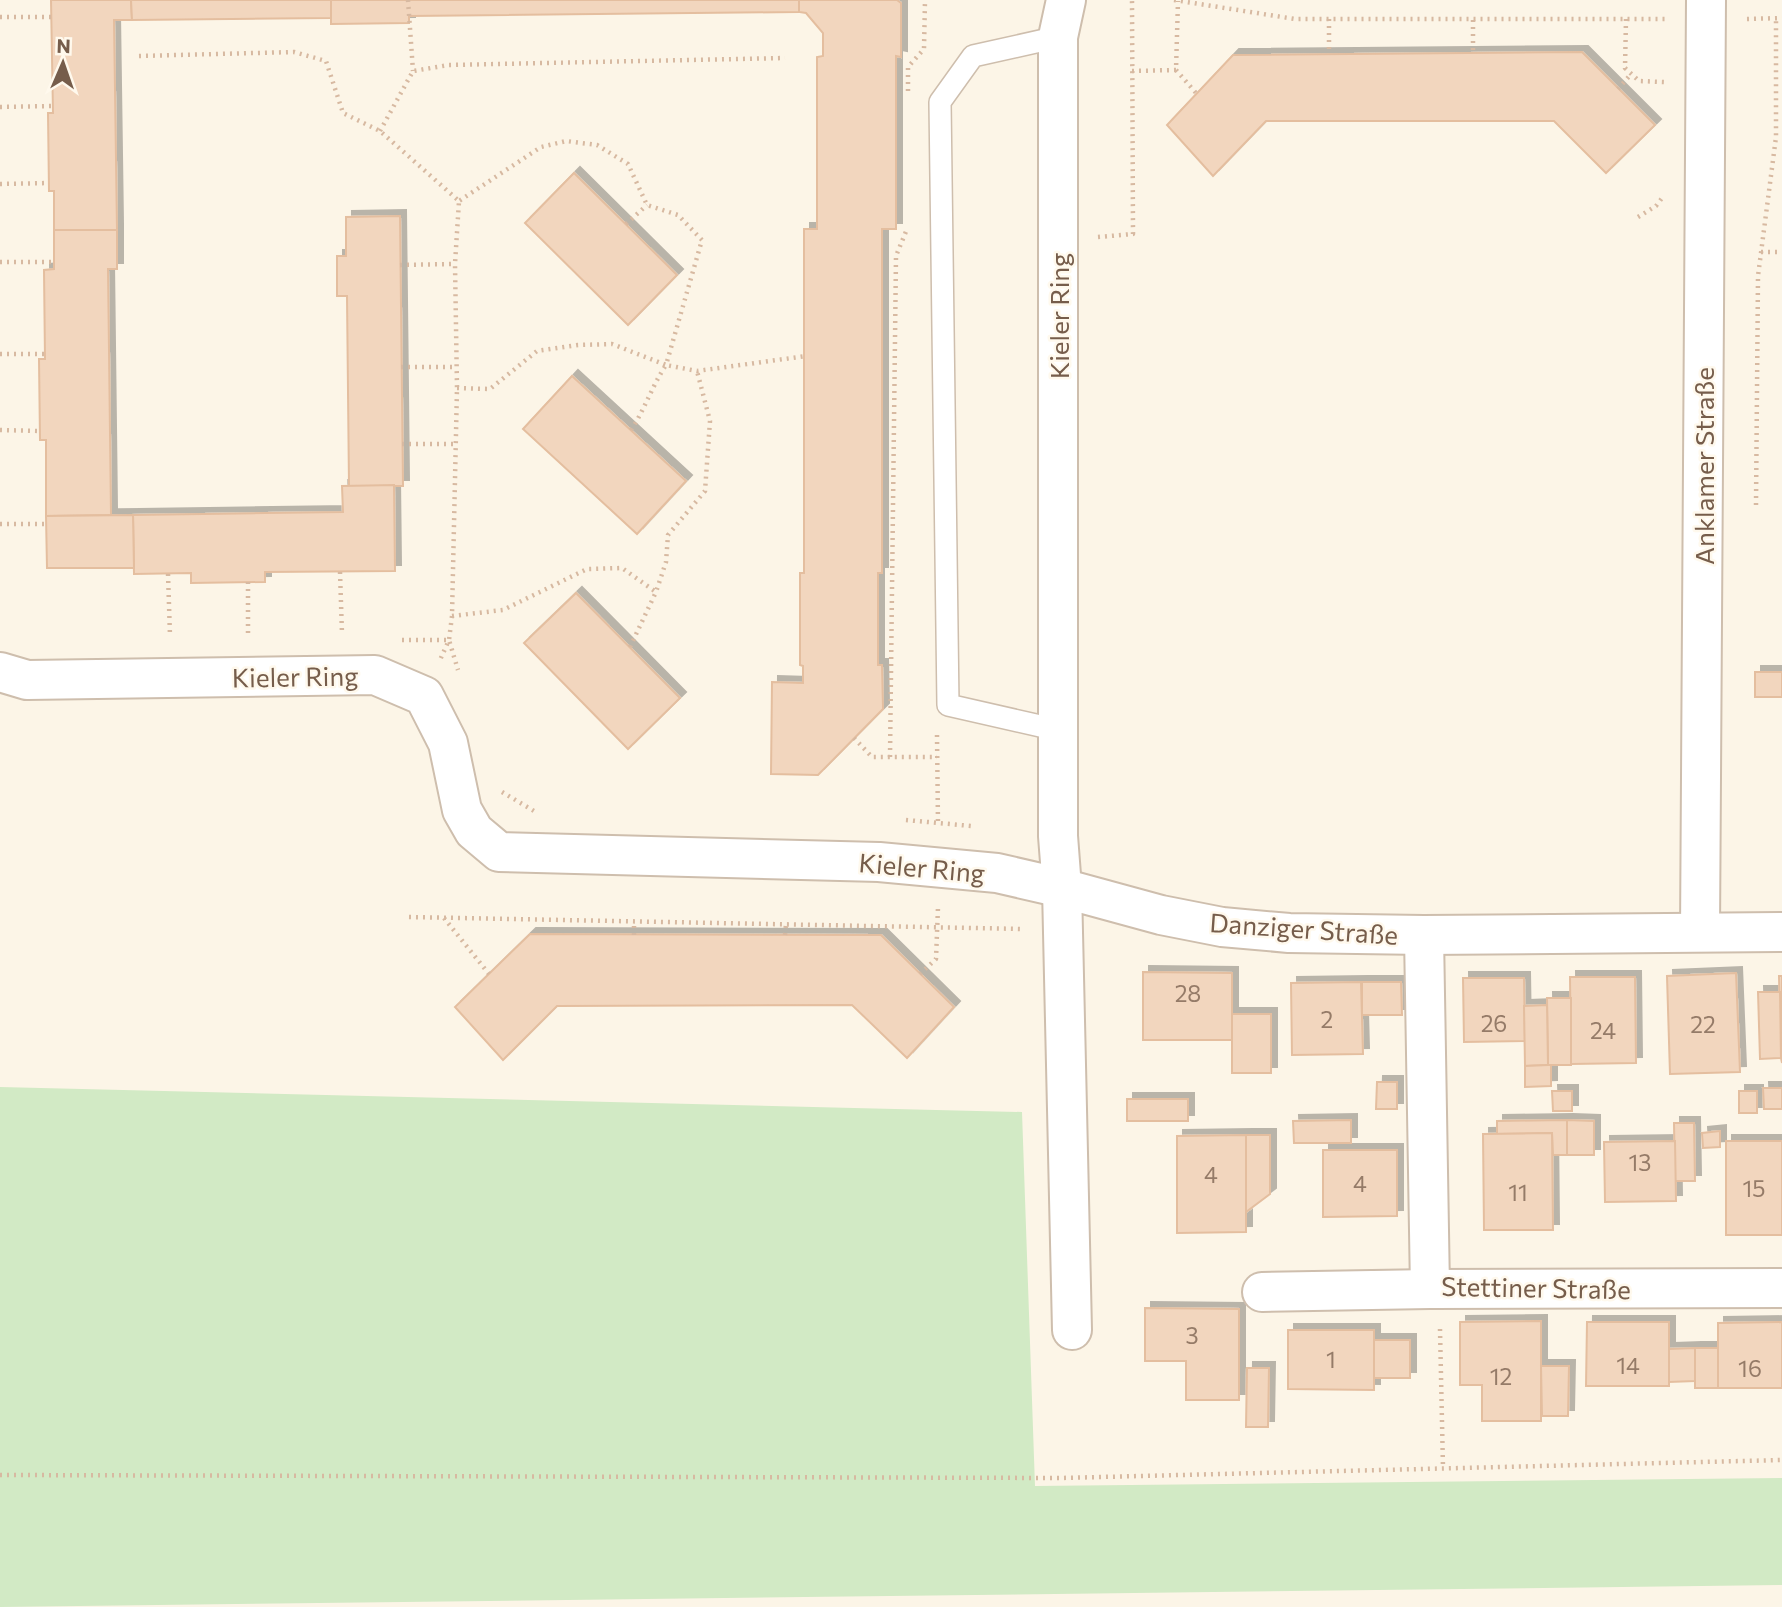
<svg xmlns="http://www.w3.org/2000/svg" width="1782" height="1607" font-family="Commissioner,sans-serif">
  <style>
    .green { fill: #d2eac5 }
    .building { fill: #f2d6be; stroke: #e4be9f; stroke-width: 2; filter: url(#shadow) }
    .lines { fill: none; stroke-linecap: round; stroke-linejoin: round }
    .lane-casing { stroke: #cebead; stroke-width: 24 }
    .street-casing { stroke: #cebead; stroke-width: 42 }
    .path { stroke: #d7b9a1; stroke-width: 4.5; stroke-dasharray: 2 5; stroke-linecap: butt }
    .lane { stroke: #fff; stroke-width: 21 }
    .street { stroke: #fff; stroke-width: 38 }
    .labels { text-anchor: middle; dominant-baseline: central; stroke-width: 5; stroke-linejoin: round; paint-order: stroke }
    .number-label { font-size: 23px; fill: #957b68 }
    .street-label { font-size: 26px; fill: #765d4b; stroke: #fff9ed }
  </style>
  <defs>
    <filter id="shadow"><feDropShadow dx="6" dy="-6" stdDeviation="0" flood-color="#0004"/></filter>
  </defs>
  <rect width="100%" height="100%" fill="#fcf5e7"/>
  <!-- green -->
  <polygon class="green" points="0,1087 1022,1112 1035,1486 1782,1478 1782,1585 0,1607"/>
  <!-- building -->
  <g class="building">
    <polygon points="51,0 131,0 132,20 114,20 117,230 54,230 54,191 49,191 48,113 53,113"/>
    <polygon points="131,0 331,0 331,18 132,20"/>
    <polygon points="331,0 799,0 799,12 409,16 409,23 331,24"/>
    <polygon points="799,0 897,0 901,3 901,57 896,56 896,229 882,229 882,573 878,573 878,665 882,665 883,709 818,775 771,774 772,682 803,683 803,666 800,665 800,573 804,573 804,229 817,229 817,57 823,56 823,33 806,13 799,12"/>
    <polygon points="1582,52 1655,125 1606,173 1554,121 1266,121 1213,176 1167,125 1233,55"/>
    <polygon points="574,173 677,275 628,325 525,223"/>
    <polygon points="400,216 403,486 349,486 347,296 337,296 337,256 346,256 346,217"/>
    <polygon points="54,230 117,230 117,269 108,269 111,515 46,516 46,440 40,440 39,359 45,359 44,270 54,269"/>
    <polygon points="572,376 686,481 637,534 523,429"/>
    <polygon points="394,485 395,571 265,572 265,582 191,583 191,573 134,574 133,515 343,512 342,486"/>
    <polygon points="133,515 134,568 47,568 46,516"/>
    <polygon points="576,593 680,698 628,749 524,643"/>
    <rect x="1755" y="672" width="27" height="25"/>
    <polygon points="530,934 881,935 954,1007 907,1058 852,1005 557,1006 503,1060 455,1007"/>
    <polygon points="1143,972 1232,973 1232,1040 1143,1040"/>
    <polygon points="1736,973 1740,1072 1670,1074 1667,976"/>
    <polygon points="1779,976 1782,976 1782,1063 1781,1058"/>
    <polygon points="1570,977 1635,977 1636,1063 1571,1064"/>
    <polygon points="1463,978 1524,978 1525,1041 1464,1042"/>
    <polygon points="1361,982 1363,1054 1292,1055 1291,983"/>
    <polygon points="1362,982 1401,982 1402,1015 1362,1015"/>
    <polygon points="1758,992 1780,992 1781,1058 1760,1059"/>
    <polygon points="1547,998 1571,998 1571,1065 1548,1065"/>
    <polygon points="1547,1005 1548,1065 1525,1066 1524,1006"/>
    <rect x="1232" y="1014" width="39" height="59"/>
    <polygon points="1548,1065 1551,1065 1551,1086 1525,1087 1525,1066"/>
    <polygon points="1377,1082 1397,1082 1397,1109 1376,1109"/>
    <polygon points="1763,1088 1782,1088 1782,1109 1764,1109"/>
    <polygon points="1552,1091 1572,1091 1572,1111 1553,1111"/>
    <rect x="1739" y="1091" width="18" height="22"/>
    <rect x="1127" y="1099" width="61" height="22"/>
    <polygon points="1351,1120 1351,1143 1294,1143 1293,1121"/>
    <polygon points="1567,1120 1567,1155 1553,1155 1552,1133 1497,1134 1497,1121"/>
    <polygon points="1567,1120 1594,1121 1594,1155 1567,1155"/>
    <polygon points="1674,1123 1694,1123 1695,1181 1675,1181"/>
    <polygon points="1720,1131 1720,1147 1703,1148 1702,1133"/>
    <polygon points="1552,1133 1553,1230 1484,1230 1483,1134"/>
    <polygon points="1246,1135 1246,1232 1177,1233 1177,1136"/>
    <polygon points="1246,1135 1270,1135 1270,1194 1246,1212"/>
    <polygon points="1675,1141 1676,1201 1605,1202 1604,1142"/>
    <rect x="1726" y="1141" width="56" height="94"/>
    <polygon points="1323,1150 1397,1150 1397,1216 1323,1217"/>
    <polygon points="1145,1308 1239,1309 1239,1400 1186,1400 1186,1361 1145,1361"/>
    <polygon points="1541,1321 1541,1421 1482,1421 1482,1385 1460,1385 1460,1322"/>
    <polygon points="1587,1322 1669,1322 1669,1386 1586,1386"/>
    <polygon points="1782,1322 1782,1388 1718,1388 1718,1323"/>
    <polygon points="1288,1330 1374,1330 1374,1390 1288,1389"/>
    <rect x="1374" y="1340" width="36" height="38"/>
    <rect x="1695" y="1348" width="23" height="40"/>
    <polygon points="1695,1348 1695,1381 1669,1382 1669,1349"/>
    <polygon points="1541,1366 1569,1366 1568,1416 1542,1416"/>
    <polygon points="1247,1368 1269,1368 1268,1427 1246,1427"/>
  </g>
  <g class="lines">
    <!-- lane casing -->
    <g class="lane-casing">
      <polyline id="lane" points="1058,730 948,705 940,102 973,56 1058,37"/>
    </g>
    <!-- street casing -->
    <g class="street-casing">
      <g id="street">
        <polyline points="0,672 27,680 375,675 424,696 448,743 462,810 474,831 499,852 879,862 997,873 1062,888 1058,836 1058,37 1066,0"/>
        <polyline points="1700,932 1706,0"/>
        <polyline points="1424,935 1430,1289 1782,1288"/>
        <polyline points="1262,1292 1430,1289"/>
        <polyline points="1072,1330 1062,888 1161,915 1222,927 1289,933 1424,935 1782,932"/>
      </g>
    </g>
    <!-- path -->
    <g class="path">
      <polyline points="408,0 413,71"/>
      <polyline points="1174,0 1295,19 1665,19"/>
      <polyline points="0,17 51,17"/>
      <polyline points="1329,19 1329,54"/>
      <polyline points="1626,19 1625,68 1639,81 1664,82"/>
      <polyline points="1747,19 1782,18"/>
      <polyline points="1473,20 1473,53"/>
      <polyline points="139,56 294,52 326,61 343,113 380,131 459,201 455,264 457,388 452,616 449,640 440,660"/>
      <polyline points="1176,70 1196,93"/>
      <polyline points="1132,71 1176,70 1178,1"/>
      <polyline points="1618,89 1631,74"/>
      <polyline points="908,91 908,67 924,49 925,0"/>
      <polyline points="0,107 52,106"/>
      <polyline points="380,131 413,71 449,65 785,58"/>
      <polyline points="0,184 49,183"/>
      <polyline points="1638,217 1656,206 1662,198"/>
      <polyline points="626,224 647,205"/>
      <polyline points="1098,237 1133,234 1132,0"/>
      <polyline points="1761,252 1782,252"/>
      <polyline points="0,262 54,262"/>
      <polyline points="400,265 455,264"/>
      <polyline points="0,354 45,354"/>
      <polyline points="401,367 457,367"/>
      <polyline points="457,388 490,389 537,351 578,345 612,344 666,365 702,240 678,215 647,205 628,164 597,145 566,141 541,147 459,201"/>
      <polyline points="0,430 40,431"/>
      <path d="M 631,430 C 645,409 652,386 666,365 L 697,371 L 806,356"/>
      <polyline points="402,444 455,444"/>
      <polyline points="1756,505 1758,276 1776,137 1776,18"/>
      <polyline points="0,524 47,524"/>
      <polyline points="340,572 342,634"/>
      <polyline points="168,574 170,636"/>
      <polyline points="248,582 248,638"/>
      <polyline points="452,616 503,610 587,569 622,568 656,592 666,562 668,535 705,491 710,421 697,371"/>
      <polyline points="402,640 449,640 458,670"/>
      <polyline points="630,647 656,592"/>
      <polyline points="937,735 938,825"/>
      <polyline points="854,738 872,757 937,757"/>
      <polyline points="890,757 896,256 907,229"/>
      <polyline points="502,792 534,811"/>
      <polyline points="906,820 971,826"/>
      <polyline points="409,917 1024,929"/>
      <polyline points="444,918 489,974"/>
      <polyline points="634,935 634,922"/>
      <polyline points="785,935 786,924"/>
      <polyline points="920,974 936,959 938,907"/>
      <polyline points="1440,1329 1443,1468"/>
      <polyline points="0,1475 1060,1478 1782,1460"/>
    </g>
    <!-- lane -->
    <use href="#lane" class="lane"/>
    <!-- street -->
    <use href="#street" class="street"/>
  </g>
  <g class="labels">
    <!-- number labels -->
    <g class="number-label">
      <text x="1188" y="993">28</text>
      <text x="1327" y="1019">2</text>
      <text x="1494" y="1023">26</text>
      <text x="1703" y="1024">22</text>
      <text x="1603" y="1030">24</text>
      <text x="1640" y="1162">13</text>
      <text x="1211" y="1174">4</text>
      <text x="1360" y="1183">4</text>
      <text x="1754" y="1188">15</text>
      <text x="1518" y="1192">11</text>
      <text x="1192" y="1335">3</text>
      <text x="1331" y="1359">1</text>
      <text x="1628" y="1365">14</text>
      <text x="1750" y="1368">16</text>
      <text x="1501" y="1376">12</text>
    </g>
    <!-- street labels -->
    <g class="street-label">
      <text transform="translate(1058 316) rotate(-90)">Kieler Ring</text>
      <text transform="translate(1703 466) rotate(-90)">Anklamer Straße</text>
      <text transform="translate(295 676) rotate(-1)">Kieler Ring</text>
      <text transform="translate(922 867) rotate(5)">Kieler Ring</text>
      <text transform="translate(1304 928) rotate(4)">Danziger Straße</text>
      <text transform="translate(1536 1287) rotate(1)">Stettiner Straße</text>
    </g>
  </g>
  <!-- north arrow -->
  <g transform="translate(63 63) rotate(2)" stroke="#fff9ed" stroke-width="5" paint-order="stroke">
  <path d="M0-5L12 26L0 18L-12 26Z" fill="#765d4b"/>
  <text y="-10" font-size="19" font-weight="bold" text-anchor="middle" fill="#765d4b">N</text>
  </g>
</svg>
